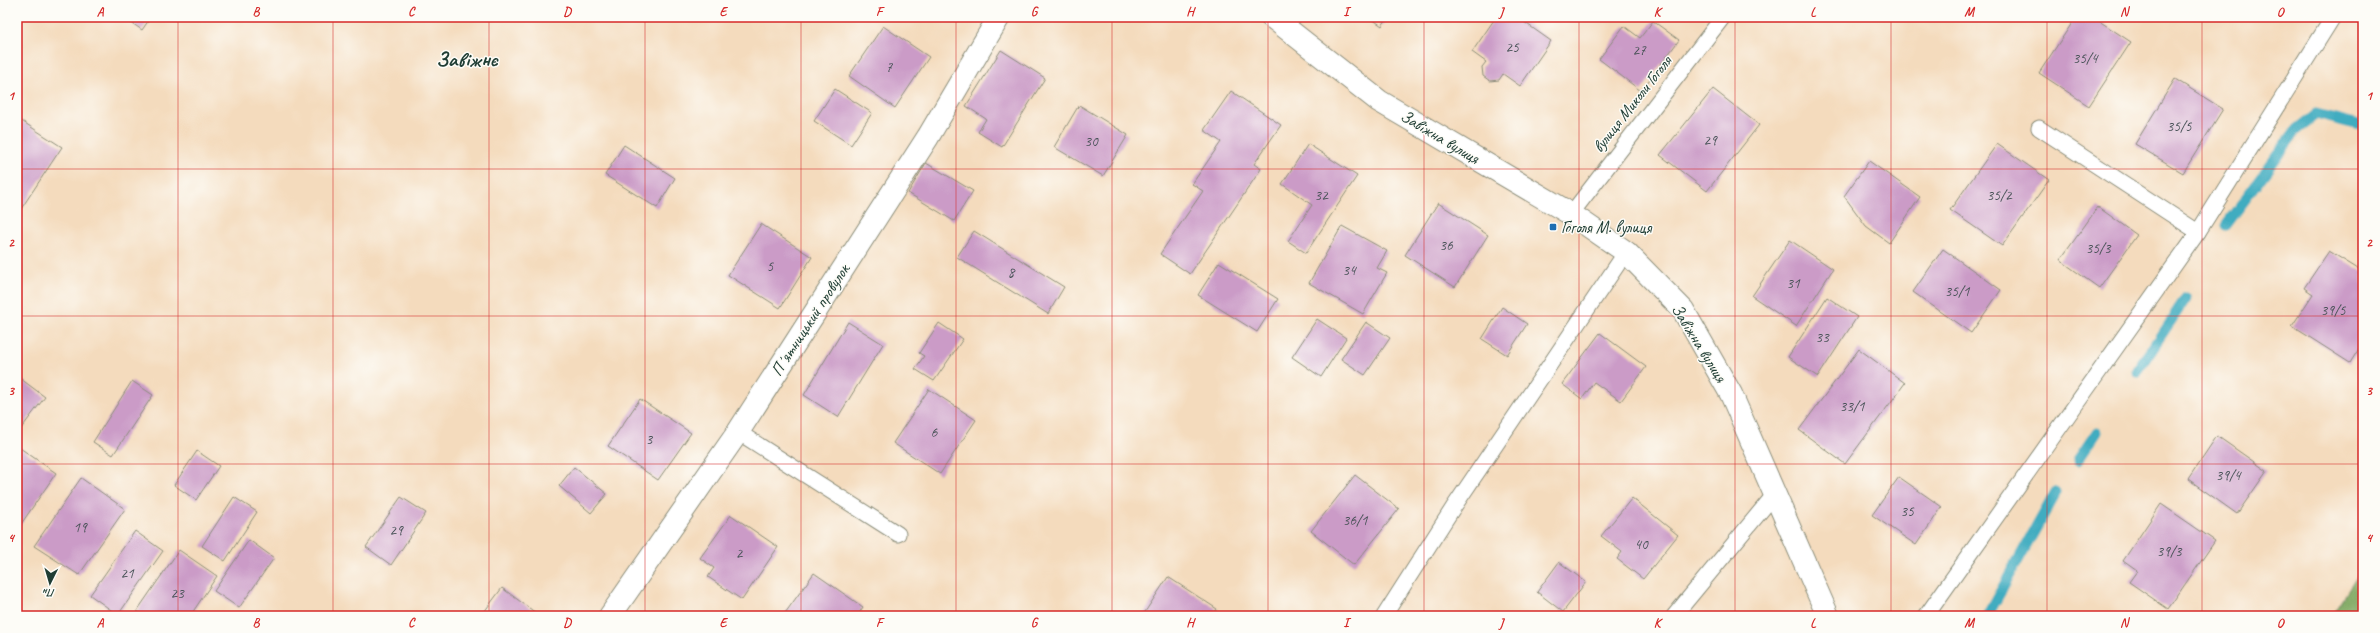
<svg xmlns="http://www.w3.org/2000/svg" width="2380" height="633" font-family="Caveat,sans-serif">
  <style>
    .forest { fill: #7ea75f; stroke: #4e724a }
    .lines { fill: none; stroke-linecap: round; stroke-linejoin: round }
    .stream { stroke: #41acc0; stroke-width: 11 }
    .building { fill: #cb9bc7 }
    .lane-casing { stroke: #8a8c78; stroke-width: 17 }
    .street-casing { stroke: #8a8c78; stroke-width: 24 }
    .lane { stroke: #fff; stroke-width: 15 }
    .street { stroke: #fff; stroke-width: 22 }
    .grid { fill: none; stroke: #d62828; stroke-width: 1; stroke-opacity: 0.55 }
    .poi-dot { fill: #1f6fb2; stroke: #fdfcf7; stroke-width: 1.5 }
    .labels { text-anchor: middle; dominant-baseline: central; stroke-width: 3; stroke-linejoin: round; paint-order: stroke }
    .number-label { font-size: 15px; fill: #4a5459 }
    .street-label { font-size: 17px; fill: #1f3d34; stroke: #fdfcf7 }
    .poi-label { font-size: 17px; fill: #1f3d34; stroke: #fdfcf7; text-anchor: start }
    .district-label { font-size: 21px; font-weight: bold; fill: #1f3d34; stroke: #fdfcf7 }
    .neatline { fill: none; stroke: #d62828; stroke-width: 1.5 }
    .grid-label { font-size: 13px; text-anchor: middle; font-weight: bold; fill: #d62828 }
  </style>
  <rect width="100%" height="100%" fill="#fdfcf7"/>
  <filter id="ink" filterUnits="userSpaceOnUse"><feTurbulence type="fractalNoise" baseFrequency=".025" numOctaves="2"/><feDisplacementMap in="SourceGraphic" scale="8" xChannelSelector="R" yChannelSelector="G"/><feConvolveMatrix kernelMatrix="1 2 1 2 8 2 1 2 1" color-interpolation-filters="sRGB"/></filter>
  <filter id="wash" filterUnits="userSpaceOnUse"><feTurbulence type="fractalNoise" baseFrequency=".012" numOctaves="4" result="noise"/><feDisplacementMap in="SourceGraphic" scale="16" xChannelSelector="R" yChannelSelector="G"/><feGaussianBlur stdDeviation="0.9" result="paint"/><feColorMatrix in="noise" values="0 0 0 0 0 0 0 0 0 0 0 0 0 0 0 0 0 1.4 0 .05"/><feComposite in="paint" operator="in"/></filter>
  <g filter="url(#wash)">
    <rect width="100%" height="100%" fill="#f4dbbd"/>
    <!-- forest -->
    <polygon class="forest" points="2363,567 2363,616 2342,616 2335,611"/>
    <g class="lines">
      <!-- stream -->
      <g class="stream">
        <polyline points="2226,225 2297,129 2316,114 2363,126"/>
        <polyline points="2137,371 2186,298"/>
        <polyline points="2078,460 2097,432"/>
        <polyline points="1987,616 2056,492"/>
      </g>
    </g>
    <g id="blocks">
      <!-- building -->
      <g class="building">
        <polygon points="123,17 151,17 142,30"/>
        <polygon points="1369,17 1388,17 1382,26"/>
        <polygon points="1496,17 1517,17 1551,41 1520,86 1503,74 1499,80 1490,81 1483,76 1482,67 1486,62 1472,52"/>
        <polygon points="2076,17 2093,17 2131,42 2089,106 2039,73"/>
        <polygon points="1653,21 1679,40 1641,91 1599,59 1624,26 1640,38"/>
        <polygon points="883,26 929,57 895,108 849,76"/>
        <polygon points="1001,50 1045,78 1002,147 978,132 986,119 966,106"/>
        <polygon points="2175,79 2223,109 2183,173 2135,144"/>
        <polygon points="835,89 872,113 851,145 814,121"/>
        <polygon points="1713,89 1759,125 1707,191 1660,155"/>
        <polygon points="1231,91 1281,125 1254,164 1261,169 1190,274 1160,254 1203,191 1192,184 1221,142 1204,130"/>
        <polygon points="1079,105 1128,135 1103,176 1054,147"/>
        <polygon points="17,118 62,147 17,215"/>
        <polygon points="1308,144 1357,176 1306,253 1288,241 1312,205 1282,184"/>
        <polygon points="1997,144 2049,180 2002,246 1950,210"/>
        <polygon points="624,145 675,178 657,208 605,175"/>
        <polygon points="1869,161 1920,197 1889,243 1866,226 1844,196"/>
        <polygon points="926,163 973,191 954,221 908,193"/>
        <polygon points="1438,203 1488,235 1455,287 1405,255"/>
        <polygon points="2098,207 2137,235 2099,288 2060,260"/>
        <polygon points="761,224 812,257 780,308 728,275"/>
        <polygon points="1342,226 1387,251 1377,268 1387,273 1363,314 1309,283"/>
        <polygon points="974,231 1064,287 1048,314 957,257"/>
        <polygon points="1790,240 1833,269 1796,326 1752,296"/>
        <polygon points="1943,249 2001,290 1971,333 1913,292"/>
        <polygon points="2329,251 2363,272 2363,342 2350,363 2292,326 2313,294 2304,288"/>
        <polygon points="1219,262 1278,299 1257,332 1198,295"/>
        <polygon points="1827,297 1857,317 1818,377 1788,357"/>
        <polygon points="1502,307 1527,324 1507,355 1482,339"/>
        <polygon points="1317,319 1346,338 1321,377 1292,357"/>
        <polygon points="848,322 883,344 838,417 804,395"/>
        <polygon points="1366,322 1390,338 1365,375 1341,359"/>
        <polygon points="939,323 963,339 934,381 915,369 924,356 919,353"/>
        <polygon points="1600,333 1646,367 1621,401 1594,382 1582,399 1562,384"/>
        <polygon points="1859,349 1905,383 1845,464 1799,430"/>
        <polygon points="17,376 45,397 17,434"/>
        <polygon points="132,381 153,395 113,455 93,442"/>
        <polygon points="929,389 976,420 940,474 893,443"/>
        <polygon points="640,399 691,433 658,480 608,446"/>
        <polygon points="2217,436 2267,471 2237,514 2188,479"/>
        <polygon points="20,448 56,473 17,530 17,452"/>
        <polygon points="197,451 219,466 196,500 174,485"/>
        <polygon points="574,467 607,494 591,513 559,486"/>
        <polygon points="1355,475 1399,509 1354,565 1311,531"/>
        <polygon points="1899,477 1942,507 1916,545 1872,515"/>
        <polygon points="81,478 125,509 79,575 34,546"/>
        <polygon points="234,497 257,512 225,561 202,546"/>
        <polygon points="401,497 426,513 391,565 366,547"/>
        <polygon points="1632,498 1678,535 1643,579 1617,559 1622,552 1601,536"/>
        <polygon points="2161,504 2215,541 2168,609 2129,582 2137,571 2123,561"/>
        <polygon points="731,515 778,547 742,600 708,577 714,568 700,558"/>
        <polygon points="135,531 163,551 118,615 90,595"/>
        <polygon points="249,540 274,558 239,608 214,591"/>
        <polygon points="179,550 217,576 190,616 145,616 137,611"/>
        <polygon points="1559,562 1586,582 1563,612 1537,592"/>
        <polygon points="814,573 863,607 857,616 783,616"/>
        <polygon points="1168,577 1217,609 1212,616 1143,615"/>
        <polygon points="502,588 540,616 481,616"/>
      </g>
    </g>
  </g>
  <g filter="url(#ink)">
    <use href="#blocks" fill-opacity="0" stroke="#8a8c78" stroke-width="1"/>
    <g class="lines">
      <!-- lane casing -->
      <g class="lane-casing">
        <g id="lane">
          <polyline points="2039,128 2198,232"/>
          <polyline points="1571,214 1723,17"/>
          <polyline points="738,432 898,534"/>
          <polyline points="1384,616 1453,508 1626,252"/>
          <polyline points="1674,616 1774,495"/>
          <polyline points="1926,616 2198,232 2333,17"/>
        </g>
      </g>
      <!-- street casing -->
      <g class="street-casing">
        <g id="street">
          <polyline points="1272,17 1379,101 1571,214 1626,252 1683,310 1731,394 1828,616"/>
          <polyline points="610,616 738,432 928,137 999,17"/>
        </g>
      </g>
      <!-- lane -->
      <use href="#lane" class="lane"/>
      <!-- street -->
      <use href="#street" class="street"/>
    </g>
  </g>
  <!-- grid -->
  <path class="grid" d="M 178,17 L 178,616M 333,17 L 333,616M 489,17 L 489,616M 645,17 L 645,616M 801,17 L 801,616M 956,17 L 956,616M 1112,17 L 1112,616M 1268,17 L 1268,616M 1424,17 L 1424,616M 1579,17 L 1579,616M 1735,17 L 1735,616M 1891,17 L 1891,616M 2047,17 L 2047,616M 2202,17 L 2202,616M 17,169 L 2363,169M 17,316 L 2363,316M 17,464 L 2363,464"/>
  <!-- markers -->
  <rect class="poi-dot" x="1549" y="223" width="8" height="8" rx="2"/>
  <g class="labels">
    <!-- number labels -->
    <g class="number-label">
      <text x="1512" y="47">25</text>
      <text x="1639" y="50">27</text>
      <text x="2085" y="58">35/4</text>
      <text x="889" y="67">7</text>
      <text x="2179" y="126">35/5</text>
      <text x="1710" y="140">29</text>
      <text x="1091" y="141">30</text>
      <text x="1321" y="195">32</text>
      <text x="1999" y="195">35/2</text>
      <text x="1446" y="245">36</text>
      <text x="2098" y="248">35/3</text>
      <text x="770" y="266">5</text>
      <text x="1349" y="270">34</text>
      <text x="1011" y="272">8</text>
      <text x="1793" y="283">31</text>
      <text x="1957" y="291">35/1</text>
      <text x="2333" y="310">39/5</text>
      <text x="1822" y="337">33</text>
      <text x="1852" y="406">33/1</text>
      <text x="934" y="432">6</text>
      <text x="649" y="439">3</text>
      <text x="2228" y="475">39/4</text>
      <text x="1907" y="511">35</text>
      <text x="1355" y="520">36/1</text>
      <text x="80" y="527">19</text>
      <text x="396" y="530">29</text>
      <text x="1641" y="544">40</text>
      <text x="2169" y="551">39/3</text>
      <text x="739" y="553">2</text>
      <text x="127" y="573">21</text>
      <text x="177" y="593">23</text>
    </g>
    <!-- street labels -->
    <g class="street-label">
      <text transform="translate(1632 104) rotate(-52)">вулиця Миколи Гоголя</text>
      <text transform="translate(1440 137) rotate(31)">Завіжна вулиця</text>
      <text transform="translate(810 320) rotate(-57)">Пʼятницький провулок</text>
      <text transform="translate(1699 343) rotate(58)">Завіжна вулиця</text>
    </g>
    <!-- poi labels -->
    <g class="poi-label">
      <text x="1561" y="227">Гоголя М. вулиця</text>
    </g>
    <!-- district labels -->
    <g class="district-label">
      <text x="467" y="59">Завіжнє</text>
    </g>
  </g>
  <!-- margin -->
  <rect width="2380" height="633" fill="none" stroke="#fdfcf7" stroke-width="44"/>
  <!-- north arrow -->
  <g transform="translate(50 583) rotate(185)" stroke="#fdfcf7" stroke-width="3" paint-order="stroke">
  <path d="M0-3L7 15L0 10L-7 15Z" fill="#1f3d34"/>
  <text y="-6" font-size="11" font-weight="bold" text-anchor="middle" fill="#1f3d34">Пн</text>
  </g>
  <rect x="22" y="22" width="2336" height="589" class="neatline"/>
  <g class="grid-label">
    <text x="100" y="16">A</text>
    <text x="256" y="16">B</text>
    <text x="411" y="16">C</text>
    <text x="567" y="16">D</text>
    <text x="723" y="16">E</text>
    <text x="879" y="16">F</text>
    <text x="1034" y="16">G</text>
    <text x="1190" y="16">H</text>
    <text x="1346" y="16">I</text>
    <text x="1501" y="16">J</text>
    <text x="1657" y="16">K</text>
    <text x="1813" y="16">L</text>
    <text x="1969" y="16">M</text>
    <text x="2124" y="16">N</text>
    <text x="2280" y="16">O</text>
    <text x="11" y="100">1</text>
    <text x="2369" y="100">1</text>
    <text x="11" y="247">2</text>
    <text x="2369" y="247">2</text>
    <text x="11" y="395">3</text>
    <text x="2369" y="395">3</text>
    <text x="11" y="542">4</text>
    <text x="2369" y="542">4</text>
    <text x="100" y="627">A</text>
    <text x="256" y="627">B</text>
    <text x="411" y="627">C</text>
    <text x="567" y="627">D</text>
    <text x="723" y="627">E</text>
    <text x="879" y="627">F</text>
    <text x="1034" y="627">G</text>
    <text x="1190" y="627">H</text>
    <text x="1346" y="627">I</text>
    <text x="1501" y="627">J</text>
    <text x="1657" y="627">K</text>
    <text x="1813" y="627">L</text>
    <text x="1969" y="627">M</text>
    <text x="2124" y="627">N</text>
    <text x="2280" y="627">O</text>
  </g>
</svg>
